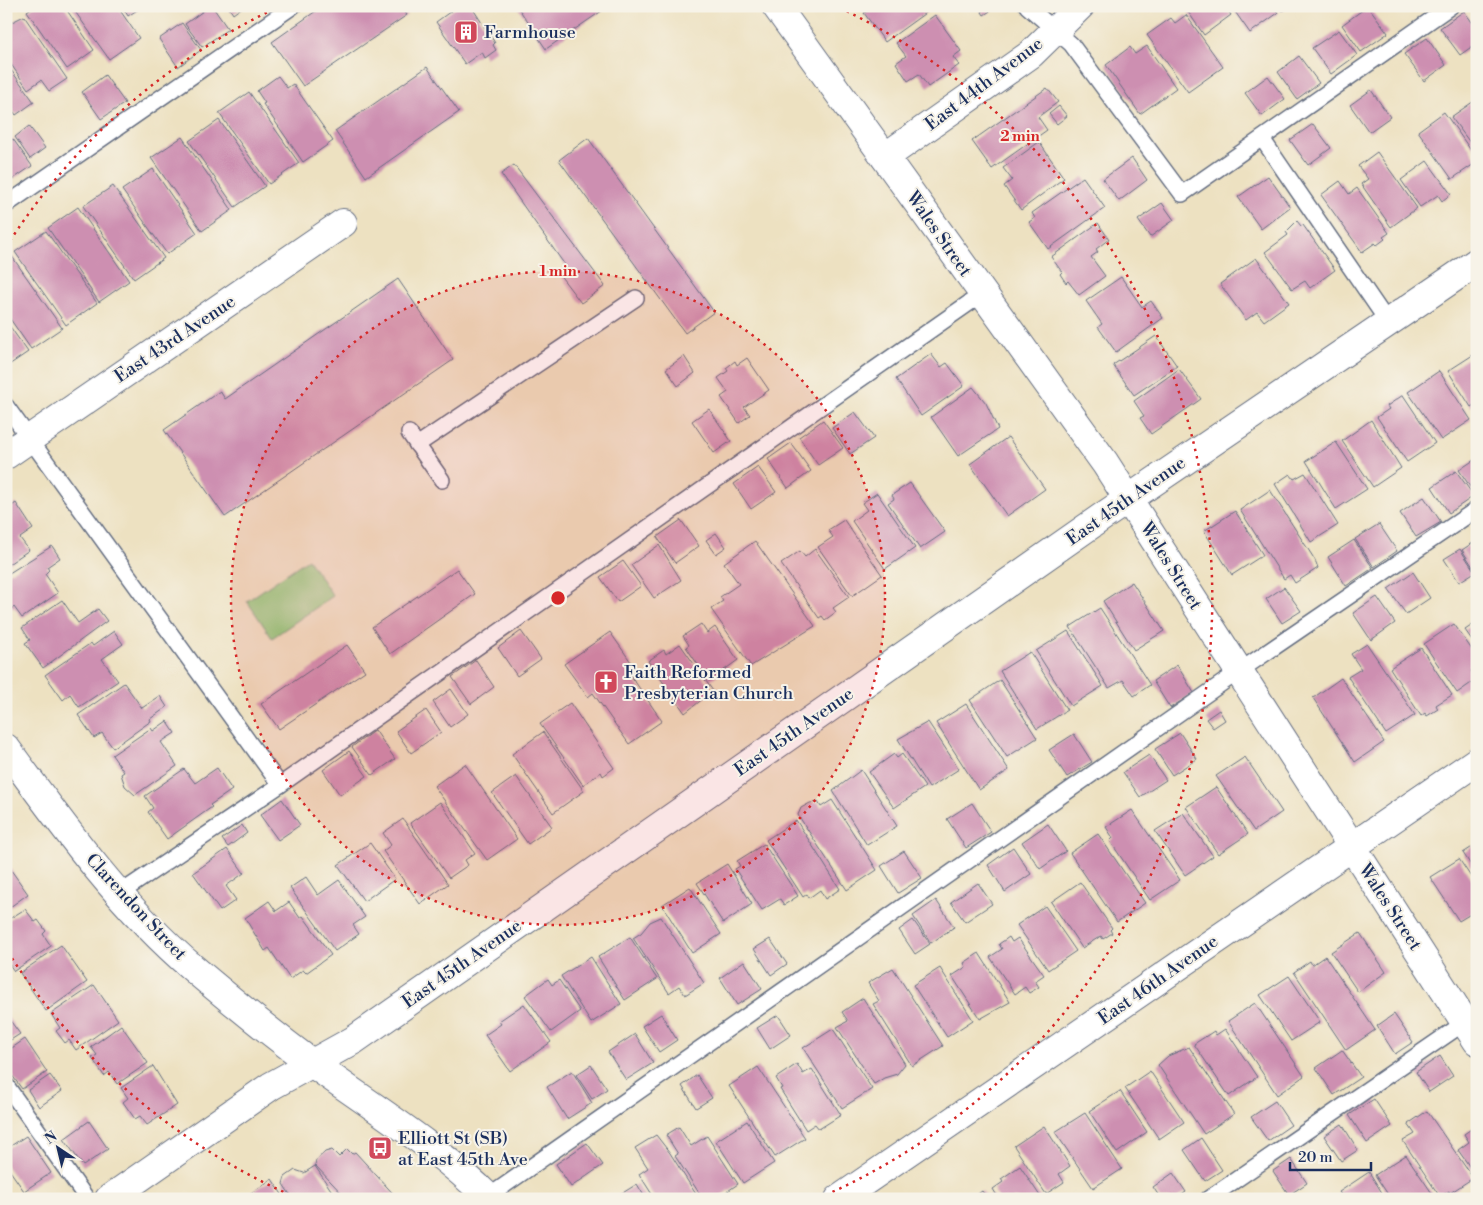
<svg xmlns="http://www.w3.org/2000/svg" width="1483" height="1205" font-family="'Libre Bodoni',serif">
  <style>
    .green { fill: #93ce81; stroke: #577e70 }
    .building { fill: #cd8fb1 }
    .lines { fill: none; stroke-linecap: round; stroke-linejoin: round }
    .service-casing { stroke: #646d81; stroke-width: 18 }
    .minor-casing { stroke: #646d81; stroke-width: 30 }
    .tertiary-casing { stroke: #646d81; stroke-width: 30 }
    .service { stroke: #fff; stroke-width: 15 }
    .minor { stroke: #fff; stroke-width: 28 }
    .tertiary { stroke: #fff; stroke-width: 28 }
    .ring { fill: none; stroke: #d62828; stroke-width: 2.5; stroke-dasharray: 2.5 5 }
    .labels { text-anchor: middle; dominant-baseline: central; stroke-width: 4; stroke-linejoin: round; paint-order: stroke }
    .poi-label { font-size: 18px; fill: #1b2f5e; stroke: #f7f3e8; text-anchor: start }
    .street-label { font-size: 18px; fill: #1b2f5e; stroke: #f7f3e8 }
    .centre { fill: #d62828; stroke: #f7f3e8; stroke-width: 2.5 }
    .ring-label { font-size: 15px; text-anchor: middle; font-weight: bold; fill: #d62828; stroke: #f7f3e8; stroke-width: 4; stroke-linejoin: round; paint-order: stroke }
  </style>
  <rect width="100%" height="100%" fill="#f7f3e8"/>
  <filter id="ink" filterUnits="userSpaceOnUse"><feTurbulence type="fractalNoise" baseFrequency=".02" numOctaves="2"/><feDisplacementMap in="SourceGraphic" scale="10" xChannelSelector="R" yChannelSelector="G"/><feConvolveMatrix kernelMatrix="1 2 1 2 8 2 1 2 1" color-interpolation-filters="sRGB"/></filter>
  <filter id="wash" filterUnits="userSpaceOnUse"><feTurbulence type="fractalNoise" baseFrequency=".0096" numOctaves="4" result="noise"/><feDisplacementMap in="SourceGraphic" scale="20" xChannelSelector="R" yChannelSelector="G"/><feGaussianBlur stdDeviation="1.12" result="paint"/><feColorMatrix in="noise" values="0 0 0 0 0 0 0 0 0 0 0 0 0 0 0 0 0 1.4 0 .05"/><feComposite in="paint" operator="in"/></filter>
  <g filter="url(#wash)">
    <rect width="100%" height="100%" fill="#ede1c1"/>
    <!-- green -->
    <polygon class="green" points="308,559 333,596 272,638 247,601"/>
    <g id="blocks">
      <!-- building -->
      <g class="building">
        <polygon points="34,6 64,6 94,50 67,69 27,11"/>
        <polygon points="71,6 117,6 139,38 109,59"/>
        <polygon points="122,6 143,6 128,16"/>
        <polygon points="210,6 212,6 228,29 202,47 185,24"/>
        <polygon points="228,6 244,6 233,14"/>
        <polygon points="323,6 401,6 407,15 303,86 272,42"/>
        <polygon points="458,6 471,6 495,43 493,45 496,50 485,58 482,52 465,64 436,22"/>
        <polygon points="517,6 609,6 546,49"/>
        <polygon points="874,6 935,6 885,42 864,13"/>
        <polygon points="978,6 998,6 984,15"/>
        <polygon points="1184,6 1225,6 1231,15 1204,35"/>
        <polygon points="1231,6 1273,6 1278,13 1250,33"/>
        <polygon points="1278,6 1289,6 1282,11"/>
        <polygon points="1368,6 1388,33 1361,52 1342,25"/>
        <polygon points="1464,11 1477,29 1477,43 1460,55 1440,28"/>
        <polygon points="935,15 961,51 953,57 959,65 928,87 919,74 908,81 896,63 906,56 896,43"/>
        <polygon points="1186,15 1223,67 1188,92 1147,35 1171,18 1175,23"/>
        <polygon points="24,16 67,79 49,91 41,80 28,89 6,57 6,25"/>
        <polygon points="182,23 201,50 178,67 159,39"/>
        <polygon points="1339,30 1357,55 1331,74 1312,48"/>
        <polygon points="1427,38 1446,65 1424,81 1404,54"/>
        <polygon points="1147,46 1176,88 1140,114 1106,65 1130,47 1135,54"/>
        <polygon points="1299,56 1319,83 1297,99 1278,72"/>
        <polygon points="6,63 34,102 16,115 8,104 6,105"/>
        <polygon points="427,67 459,112 366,177 335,131"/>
        <polygon points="105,75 125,103 101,119 82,92"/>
        <polygon points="278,76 287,88 293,84 333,141 303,162 263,104 265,103 257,91"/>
        <polygon points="1268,76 1285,99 1262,116 1245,93"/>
        <polygon points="1047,88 1058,102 1038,117 1047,130 992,169 972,141"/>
        <polygon points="1371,90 1390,117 1369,132 1350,105"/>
        <polygon points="249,92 299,163 269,184 219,113"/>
        <polygon points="1477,99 1477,152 1451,117"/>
        <polygon points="1059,106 1067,116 1057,124 1049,114"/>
        <polygon points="1444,112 1477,159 1477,162 1452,179 1418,131"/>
        <polygon points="219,120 265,186 235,207 189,141"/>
        <polygon points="1313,124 1331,148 1308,165 1290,140"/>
        <polygon points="29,126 45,148 30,159 15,137"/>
        <polygon points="182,137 232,210 202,231 151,158"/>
        <polygon points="588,138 714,312 685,333 559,160"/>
        <polygon points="13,139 32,166 6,184 6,143"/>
        <polygon points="1039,142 1064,178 1021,210 1004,186 1012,180 1003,168"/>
        <polygon points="1377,152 1417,208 1391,227 1361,184 1368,179 1358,166"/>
        <polygon points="1132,158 1147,180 1119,201 1103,179"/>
        <polygon points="1427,161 1451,194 1442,201 1438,195 1420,207 1401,180"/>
        <polygon points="514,165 605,286 581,303 559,274 567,268 501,174"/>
        <polygon points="153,169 197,233 167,254 122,190"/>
        <polygon points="1268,176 1290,207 1261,229 1238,197"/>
        <polygon points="1083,177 1105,208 1048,249 1029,222 1035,218 1032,213"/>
        <polygon points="1340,181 1349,194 1357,188 1389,233 1383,237 1385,239 1377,245 1375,243 1362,252 1321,195"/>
        <polygon points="113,186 164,258 134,279 83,206"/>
        <polygon points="1162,203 1174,220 1150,237 1138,220"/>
        <polygon points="78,207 129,281 99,302 48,228"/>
        <polygon points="1297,221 1301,226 1303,225 1335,270 1310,288 1305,281 1292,289 1265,252 1288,235 1286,232"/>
        <polygon points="1098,223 1109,239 1096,249 1098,252 1091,257 1105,276 1079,295 1068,281 1066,283 1060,274 1062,272 1051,257"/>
        <polygon points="46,231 97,303 66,325 15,252"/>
        <polygon points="11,255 62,328 31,349 6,313 6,259"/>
        <polygon points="1256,258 1289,303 1264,321 1257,312 1246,320 1220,284"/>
        <polygon points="1121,277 1142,307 1151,301 1163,318 1116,352 1098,327 1102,324 1086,301"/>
        <polygon points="398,279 453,360 225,517 164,430 220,391 225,399"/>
        <polygon points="6,321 28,352 6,367"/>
        <polygon points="1156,336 1177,366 1134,395 1113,365"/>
        <polygon points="1476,353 1477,403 1471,407 1448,371"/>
        <polygon points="931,354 941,367 947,363 964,386 921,416 896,379"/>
        <polygon points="684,356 695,373 678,386 666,369"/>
        <polygon points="747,358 769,390 744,407 750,415 739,423 721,397 728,392 718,378 728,371 726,368 735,361 737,365"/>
        <polygon points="1179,369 1201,399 1151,434 1140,418 1144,416 1134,401"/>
        <polygon points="1439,371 1471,420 1441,440 1408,392"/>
        <polygon points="973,387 986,403 998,429 958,456 931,417"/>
        <polygon points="1403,395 1435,443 1407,462 1377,417 1389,409 1387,406"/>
        <polygon points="709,409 731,441 714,453 692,421"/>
        <polygon points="855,412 874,438 850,454 832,428"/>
        <polygon points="823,420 843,448 818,465 799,437"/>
        <polygon points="1371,420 1401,468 1373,487 1342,441"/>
        <polygon points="1008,437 1045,489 1007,516 970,464"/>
        <polygon points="1336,442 1367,489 1336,509 1306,461"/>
        <polygon points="791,443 811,471 788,488 768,459"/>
        <polygon points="1477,458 1477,497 1459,470"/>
        <polygon points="758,467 776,492 751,509 734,484"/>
        <polygon points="1456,471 1474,496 1449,513 1432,487"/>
        <polygon points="1305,473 1338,525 1311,542 1275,484 1290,474 1294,479"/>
        <polygon points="910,483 945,532 920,549 888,503 894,499 892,495"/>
        <polygon points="1270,490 1315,560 1318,568 1295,583 1290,575 1284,579 1240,510"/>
        <polygon points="877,493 915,548 885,569 852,521 867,510 862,503"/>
        <polygon points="1424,497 1441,522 1416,537 1400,513"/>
        <polygon points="16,503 33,529 20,538 29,550 6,566 6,510"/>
        <polygon points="1235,511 1263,555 1232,575 1204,531"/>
        <polygon points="681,520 699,546 675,563 657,537"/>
        <polygon points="844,520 882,575 852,596 818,547 833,537 828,530"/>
        <polygon points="1379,524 1397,551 1374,567 1355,539"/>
        <polygon points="716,533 726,547 716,554 706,540"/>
        <polygon points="1354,540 1373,568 1346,586 1328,557"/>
        <polygon points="1477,540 1477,573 1462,550"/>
        <polygon points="755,541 815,626 751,666 711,609 723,601 720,597 739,584 724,563"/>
        <polygon points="659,545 681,580 654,598 631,565"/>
        <polygon points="52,546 60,558 47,567 49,570 45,574 58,593 22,618 14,607 6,612 6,575"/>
        <polygon points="815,549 849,597 833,608 836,612 825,620 822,616 819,618 781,564 800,551 805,557"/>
        <polygon points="1460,549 1475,572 1459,582 1444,559"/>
        <polygon points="623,561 641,586 618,602 600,577"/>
        <polygon points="457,569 475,594 390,654 372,627"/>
        <polygon points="1413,572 1430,598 1406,614 1388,589"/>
        <polygon points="1132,582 1164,631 1134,650 1103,601"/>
        <polygon points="1284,587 1301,611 1282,623 1266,599"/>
        <polygon points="1377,597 1395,623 1371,640 1353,613"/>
        <polygon points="62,600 78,623 98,609 107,621 43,668 25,643 30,640 22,628"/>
        <polygon points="1100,608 1150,685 1134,696 1123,680 1109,688 1070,627"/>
        <polygon points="1477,622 1477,647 1465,630"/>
        <polygon points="701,624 707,633 715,627 738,660 709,681 686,647 689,645 683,636"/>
        <polygon points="1454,624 1477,657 1477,667 1471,671 1477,679 1457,693 1424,644"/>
        <polygon points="114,631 123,644 102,659 118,681 79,707 70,694 63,700 45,675 91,643 93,646"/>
        <polygon points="521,631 541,659 517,676 498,648"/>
        <polygon points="1068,631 1103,686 1071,706 1036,651"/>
        <polygon points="610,632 633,665 627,670 662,721 629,744 593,693 588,697 564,664"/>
        <polygon points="680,644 713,691 685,713 648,661 664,650 666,654"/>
        <polygon points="1367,644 1415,715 1386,734 1348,677 1361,669 1351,654"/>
        <polygon points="347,645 365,671 279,729 261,704"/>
        <polygon points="1421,648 1452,695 1436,705 1438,709 1427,716 1425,713 1421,716 1390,668"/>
        <polygon points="1030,652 1067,710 1037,729 1000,671"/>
        <polygon points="476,660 494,687 471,704 452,677"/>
        <polygon points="1177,665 1194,693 1170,708 1153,681"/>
        <polygon points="1341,678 1384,742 1355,762 1313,698"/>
        <polygon points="1000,680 1037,738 1007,757 970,700"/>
        <polygon points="124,683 142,708 160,696 167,707 150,719 151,721 113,748 102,733 94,738 78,715"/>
        <polygon points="451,689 468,714 450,727 433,702"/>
        <polygon points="570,703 614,768 603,776 601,772 583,785 540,724"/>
        <polygon points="966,704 1009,770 979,790 936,723"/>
        <polygon points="426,710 441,732 411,753 396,731"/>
        <polygon points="1219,710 1225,720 1213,728 1206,719"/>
        <polygon points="167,721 175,733 161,742 177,766 135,795 125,786 121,774 124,772 112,755 151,728 153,731"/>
        <polygon points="928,722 959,769 929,788 898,739"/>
        <polygon points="375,730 395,759 372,775 352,747"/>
        <polygon points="543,732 584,791 553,813 512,754"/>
        <polygon points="1180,733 1197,759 1172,775 1155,749"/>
        <polygon points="1074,734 1092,762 1067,777 1049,750"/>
        <polygon points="349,751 367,776 340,795 323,770"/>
        <polygon points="894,754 897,758 902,754 925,787 894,808 869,772"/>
        <polygon points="1149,755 1166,780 1140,797 1123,772"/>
        <polygon points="1245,757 1282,812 1254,831 1216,776"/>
        <polygon points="465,764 517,839 487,860 434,786"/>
        <polygon points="217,768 232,790 210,805 212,807 167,839 148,812 153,808 145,796 184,769 195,783"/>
        <polygon points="861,770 897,826 867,845 833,791"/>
        <polygon points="516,776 552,827 528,844 492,793"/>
        <polygon points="1216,787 1248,834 1218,854 1186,807"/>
        <polygon points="282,799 300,825 278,840 260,815"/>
        <polygon points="832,800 877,870 847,890 798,815 801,808 810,803 818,802 821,807"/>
        <polygon points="440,802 475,853 465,860 468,865 449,878 410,823"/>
        <polygon points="972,803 991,832 966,848 947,819"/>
        <polygon points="1132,810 1180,880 1150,900 1110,841 1113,838 1106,827"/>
        <polygon points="1183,813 1213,856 1185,875 1155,831"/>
        <polygon points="403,819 448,884 420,904 383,851 391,845 383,833"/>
        <polygon points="796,820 840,889 825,899 820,890 809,898 807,894 803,897 766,840"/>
        <polygon points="1048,824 1066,851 1040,869 1022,842"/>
        <polygon points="242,825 247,833 228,847 222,839"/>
        <polygon points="1098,834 1145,903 1117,922 1070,853"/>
        <polygon points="370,843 395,879 364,901 338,865"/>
        <polygon points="764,844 798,896 784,905 780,899 762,910 735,869 740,866 737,861"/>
        <polygon points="1477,844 1477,874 1463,853"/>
        <polygon points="1013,847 1031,874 1005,892 988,865"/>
        <polygon points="227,849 244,873 226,886 236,900 220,911 193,873"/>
        <polygon points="904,851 922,878 898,893 881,866"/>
        <polygon points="1459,859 1477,886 1477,910 1459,921 1430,877"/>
        <polygon points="6,863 28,894 6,910"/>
        <polygon points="727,864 752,904 723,923 697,883"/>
        <polygon points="306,877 318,895 339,880 365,917 353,925 359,934 335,951 290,888"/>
        <polygon points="1080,882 1112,928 1110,930 1112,933 1103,939 1101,936 1082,948 1051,902"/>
        <polygon points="978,883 992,904 965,922 951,902"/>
        <polygon points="690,887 721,934 692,953 662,905"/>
        <polygon points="936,900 954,927 931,943 913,916"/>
        <polygon points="269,901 276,911 289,902 300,918 303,916 331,955 306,973 303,970 290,979 269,948 265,951 245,918"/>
        <polygon points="1045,906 1076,951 1048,970 1017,925"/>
        <polygon points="25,909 35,922 38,920 46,931 43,934 51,946 14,971 6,960 6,921"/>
        <polygon points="661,917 704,983 685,995 679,986 669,993 633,938 641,933 650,922"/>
        <polygon points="913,920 930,944 915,954 899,930"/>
        <polygon points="1360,933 1386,972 1358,992 1331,952"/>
        <polygon points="630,937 657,979 625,1000 598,957"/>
        <polygon points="1009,937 1012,942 1018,938 1044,975 1035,981 1039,987 1029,993 1025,987 1015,994 990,957 1002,949 999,944"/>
        <polygon points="770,939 787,964 771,975 754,949"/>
        <polygon points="61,945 87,982 46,1011 20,973"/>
        <polygon points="979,953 1010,1002 980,1019 952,976 966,967 964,963"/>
        <polygon points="1325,956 1375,1030 1346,1050 1294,972 1310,961 1312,965"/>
        <polygon points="591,957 621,1004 591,1023 561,976"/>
        <polygon points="744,961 762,989 737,1005 720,978"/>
        <polygon points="893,968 943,1046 912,1066 873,1004 879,1001 868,983"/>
        <polygon points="940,968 973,1020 947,1037 913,985"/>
        <polygon points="1289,976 1320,1022 1291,1041 1260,995"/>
        <polygon points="548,979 552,985 559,980 580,1011 551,1032 525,996"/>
        <polygon points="94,985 118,1020 76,1050 69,1040 65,1043 56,1031 60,1028 51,1014"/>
        <polygon points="863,998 905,1064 897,1074 884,1078 874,1084 837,1027 848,1021 842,1012"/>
        <polygon points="1255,1003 1304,1076 1277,1095 1228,1021"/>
        <polygon points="524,1004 551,1042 510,1071 485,1035 501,1024 499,1021"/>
        <polygon points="661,1014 677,1040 659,1052 642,1026"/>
        <polygon points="1394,1014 1413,1042 1395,1054 1377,1026"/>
        <polygon points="6,1015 20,1034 6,1043"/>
        <polygon points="778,1015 791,1035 770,1049 757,1028"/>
        <polygon points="121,1025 148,1063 117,1084 109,1072 104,1076 92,1058 97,1055 91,1047"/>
        <polygon points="833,1029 872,1089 842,1108 803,1048"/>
        <polygon points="1225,1029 1257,1077 1229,1096 1194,1044 1214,1031 1216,1035"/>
        <polygon points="635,1034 653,1063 626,1080 608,1052"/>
        <polygon points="25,1039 47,1072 22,1089 6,1067 6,1052"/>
        <polygon points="1189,1047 1234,1114 1204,1134 1158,1065 1168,1056"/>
        <polygon points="1342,1050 1361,1077 1334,1095 1316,1068"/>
        <polygon points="1440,1056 1453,1076 1429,1092 1416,1072"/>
        <polygon points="797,1064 803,1074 812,1069 841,1115 819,1129 815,1124 806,1130 780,1089 782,1088 776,1078"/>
        <polygon points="591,1065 607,1089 592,1099 576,1075"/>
        <polygon points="153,1066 177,1105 147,1125 140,1116 135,1119 123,1102 128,1098 121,1088"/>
        <polygon points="758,1067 805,1138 775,1157 729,1086"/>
        <polygon points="572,1071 592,1103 567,1119 547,1087"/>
        <polygon points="1150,1071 1184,1122 1159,1139 1125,1088"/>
        <polygon points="50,1075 62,1091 39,1107 28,1090"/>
        <polygon points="697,1075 712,1098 696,1108 682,1086"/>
        <polygon points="1120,1091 1147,1132 1117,1153 1089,1111"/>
        <polygon points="1374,1099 1392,1126 1367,1143 1349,1115"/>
        <polygon points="1275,1101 1291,1125 1268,1141 1251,1117"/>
        <polygon points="1427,1111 1473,1178 1450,1193 1449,1191 1440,1197 1403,1141 1415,1134 1408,1124"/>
        <polygon points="1085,1113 1122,1169 1093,1188 1055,1132"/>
        <polygon points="89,1121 108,1149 83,1166 64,1139"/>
        <polygon points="747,1121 774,1163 743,1183 716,1141"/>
        <polygon points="1342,1124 1358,1150 1341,1161 1324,1136"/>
        <polygon points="1477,1125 1477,1177 1458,1150 1469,1142 1464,1134"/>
        <polygon points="1044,1126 1070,1166 1059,1174 1064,1182 1046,1194 1014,1146"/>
        <polygon points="679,1127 691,1146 707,1136 738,1184 716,1199 703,1199 675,1156 678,1154 666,1135"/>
        <polygon points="656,1135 670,1153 699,1199 655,1199 639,1174 648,1168 635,1148"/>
        <polygon points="26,1136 51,1173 24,1191 6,1165 6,1149"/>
        <polygon points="1201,1138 1222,1170 1205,1181 1184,1150"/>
        <polygon points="587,1143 603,1165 571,1187 556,1164"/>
        <polygon points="347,1149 352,1154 355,1152 398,1199 347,1199 315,1165 316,1160 325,1152 332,1150 339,1157"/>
        <polygon points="1406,1155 1436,1199 1391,1199 1375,1175"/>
        <polygon points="1291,1159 1307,1183 1289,1195 1273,1171"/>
        <polygon points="315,1166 337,1199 293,1199 283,1184 285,1177 295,1170 304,1173"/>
        <polygon points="1020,1166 1042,1199 999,1199 993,1189 1003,1182 1001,1179"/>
        <polygon points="1369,1172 1386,1199 1344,1199 1339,1192"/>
        <polygon points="1173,1173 1186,1192 1176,1199 1161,1199 1153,1187"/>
        <polygon points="272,1179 285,1199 242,1199"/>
        <polygon points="637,1184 646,1199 613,1199"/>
        <polygon points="982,1191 987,1198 992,1195 994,1199 971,1199"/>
      </g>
    </g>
  </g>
  <g filter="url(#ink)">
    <use href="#blocks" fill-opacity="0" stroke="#646d81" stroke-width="1"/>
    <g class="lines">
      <!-- service casing -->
      <g class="service-casing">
        <g id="service">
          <polyline points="1027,6 1071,44 1182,194 1451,6"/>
          <polyline points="1263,140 1387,321"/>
          <polyline points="6,205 293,6"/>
          <polyline points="6,406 280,785"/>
          <polyline points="409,433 442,480"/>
          <polyline points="417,445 636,298"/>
          <polyline points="119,894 280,785 982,294"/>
          <polyline points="6,1085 87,1199"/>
          <polyline points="485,1199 1238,672 1477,509"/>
          <polyline points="1208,1199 1477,1014"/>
        </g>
      </g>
      <!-- minor casing -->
      <g class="minor-casing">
        <g id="minor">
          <polyline points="776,6 1105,463 1477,1041"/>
          <polyline points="885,157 1031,54 1080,6"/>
          <polyline points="6,455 343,223"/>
          <polyline points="109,1199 271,1086 354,1040 1102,517 1477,262"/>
          <polyline points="839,1199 1477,761"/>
        </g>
      </g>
      <!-- tertiary casing -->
      <g class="tertiary-casing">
        <path id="tertiary" d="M 6,748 C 63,826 120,906 194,969 C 233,1002 272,1034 313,1064 C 372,1107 437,1146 490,1199"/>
      </g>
      <!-- service -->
      <use href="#service" class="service"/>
      <!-- minor -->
      <use href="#minor" class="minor"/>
      <!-- tertiary -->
      <use href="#tertiary" class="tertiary"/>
    </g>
  </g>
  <!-- distance rings -->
  <circle cx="558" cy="598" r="327" fill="#d62828" fill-opacity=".12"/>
  <g class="ring">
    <circle cx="558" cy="598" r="327"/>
    <path d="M297 1198A654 654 0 0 1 6 949M6 247A654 654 0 0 1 276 8M840 8A654 654 0 0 1 819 1198"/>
  </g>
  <!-- icons -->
  <defs>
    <g id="building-square" transform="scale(1.25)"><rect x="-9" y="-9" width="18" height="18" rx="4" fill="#d1495b" stroke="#f7f3e8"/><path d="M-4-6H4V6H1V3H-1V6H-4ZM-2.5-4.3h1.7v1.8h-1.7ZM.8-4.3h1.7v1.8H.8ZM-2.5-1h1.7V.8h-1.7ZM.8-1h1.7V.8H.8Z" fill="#fff"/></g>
    <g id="church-square" transform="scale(1.25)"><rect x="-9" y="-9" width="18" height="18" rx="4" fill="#d1495b" stroke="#f7f3e8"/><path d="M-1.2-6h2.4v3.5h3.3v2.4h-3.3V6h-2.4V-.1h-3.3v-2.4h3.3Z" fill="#fff"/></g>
    <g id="bus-square" transform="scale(1.25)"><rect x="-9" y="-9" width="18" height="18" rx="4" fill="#d1495b" stroke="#f7f3e8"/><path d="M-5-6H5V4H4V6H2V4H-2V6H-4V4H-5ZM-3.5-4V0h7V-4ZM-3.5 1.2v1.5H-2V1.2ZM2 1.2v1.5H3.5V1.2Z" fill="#fff"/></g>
  </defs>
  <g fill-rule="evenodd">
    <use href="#building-square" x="466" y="32"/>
    <use href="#church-square" x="606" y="682"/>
    <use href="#bus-square" x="380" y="1148"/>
  </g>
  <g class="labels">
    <!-- poi labels -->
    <g class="poi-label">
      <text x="484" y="32">Farmhouse</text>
      <text x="624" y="672">Faith Reformed<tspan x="624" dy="21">Presbyterian Church</tspan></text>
      <text x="398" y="1138">Elliott St (SB)<tspan x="398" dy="21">at East 45th Ave</tspan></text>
    </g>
    <!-- street labels -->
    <g class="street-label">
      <text transform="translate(984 84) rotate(-37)">East 44th Avenue</text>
      <text transform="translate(939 234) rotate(55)">Wales Street</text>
      <text transform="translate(175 339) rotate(-34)">East 43rd Avenue</text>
      <text transform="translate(1126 501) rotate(-35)">East 45th Avenue</text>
      <text transform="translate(1171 566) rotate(58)">Wales Street</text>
      <text transform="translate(794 732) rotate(-35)">East 45th Avenue</text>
      <text transform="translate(136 907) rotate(47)">Clarendon Street</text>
      <text transform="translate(1390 907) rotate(57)">Wales Street</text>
      <text transform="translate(462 964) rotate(-35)">East 45th Avenue</text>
      <text transform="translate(1158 980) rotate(-35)">East 46th Avenue</text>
    </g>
  </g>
  <circle cx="558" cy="598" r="8" class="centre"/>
  <g class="ring-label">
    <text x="1020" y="141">2 min</text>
    <text x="558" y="276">1 min</text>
  </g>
  <!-- margin -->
  <rect width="1483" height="1205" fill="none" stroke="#f7f3e8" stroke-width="25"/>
  <!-- north arrow -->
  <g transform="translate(58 1148) rotate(325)" stroke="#f7f3e8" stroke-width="4" paint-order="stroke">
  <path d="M0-4L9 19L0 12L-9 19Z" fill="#1b2f5e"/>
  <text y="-8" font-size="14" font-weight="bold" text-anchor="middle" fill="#1b2f5e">N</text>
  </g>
  <!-- scale -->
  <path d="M1290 1162v8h81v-8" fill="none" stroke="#1b2f5e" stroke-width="2.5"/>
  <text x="1298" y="1162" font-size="15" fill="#1b2f5e" stroke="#f7f3e8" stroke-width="4" paint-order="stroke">20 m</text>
</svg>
